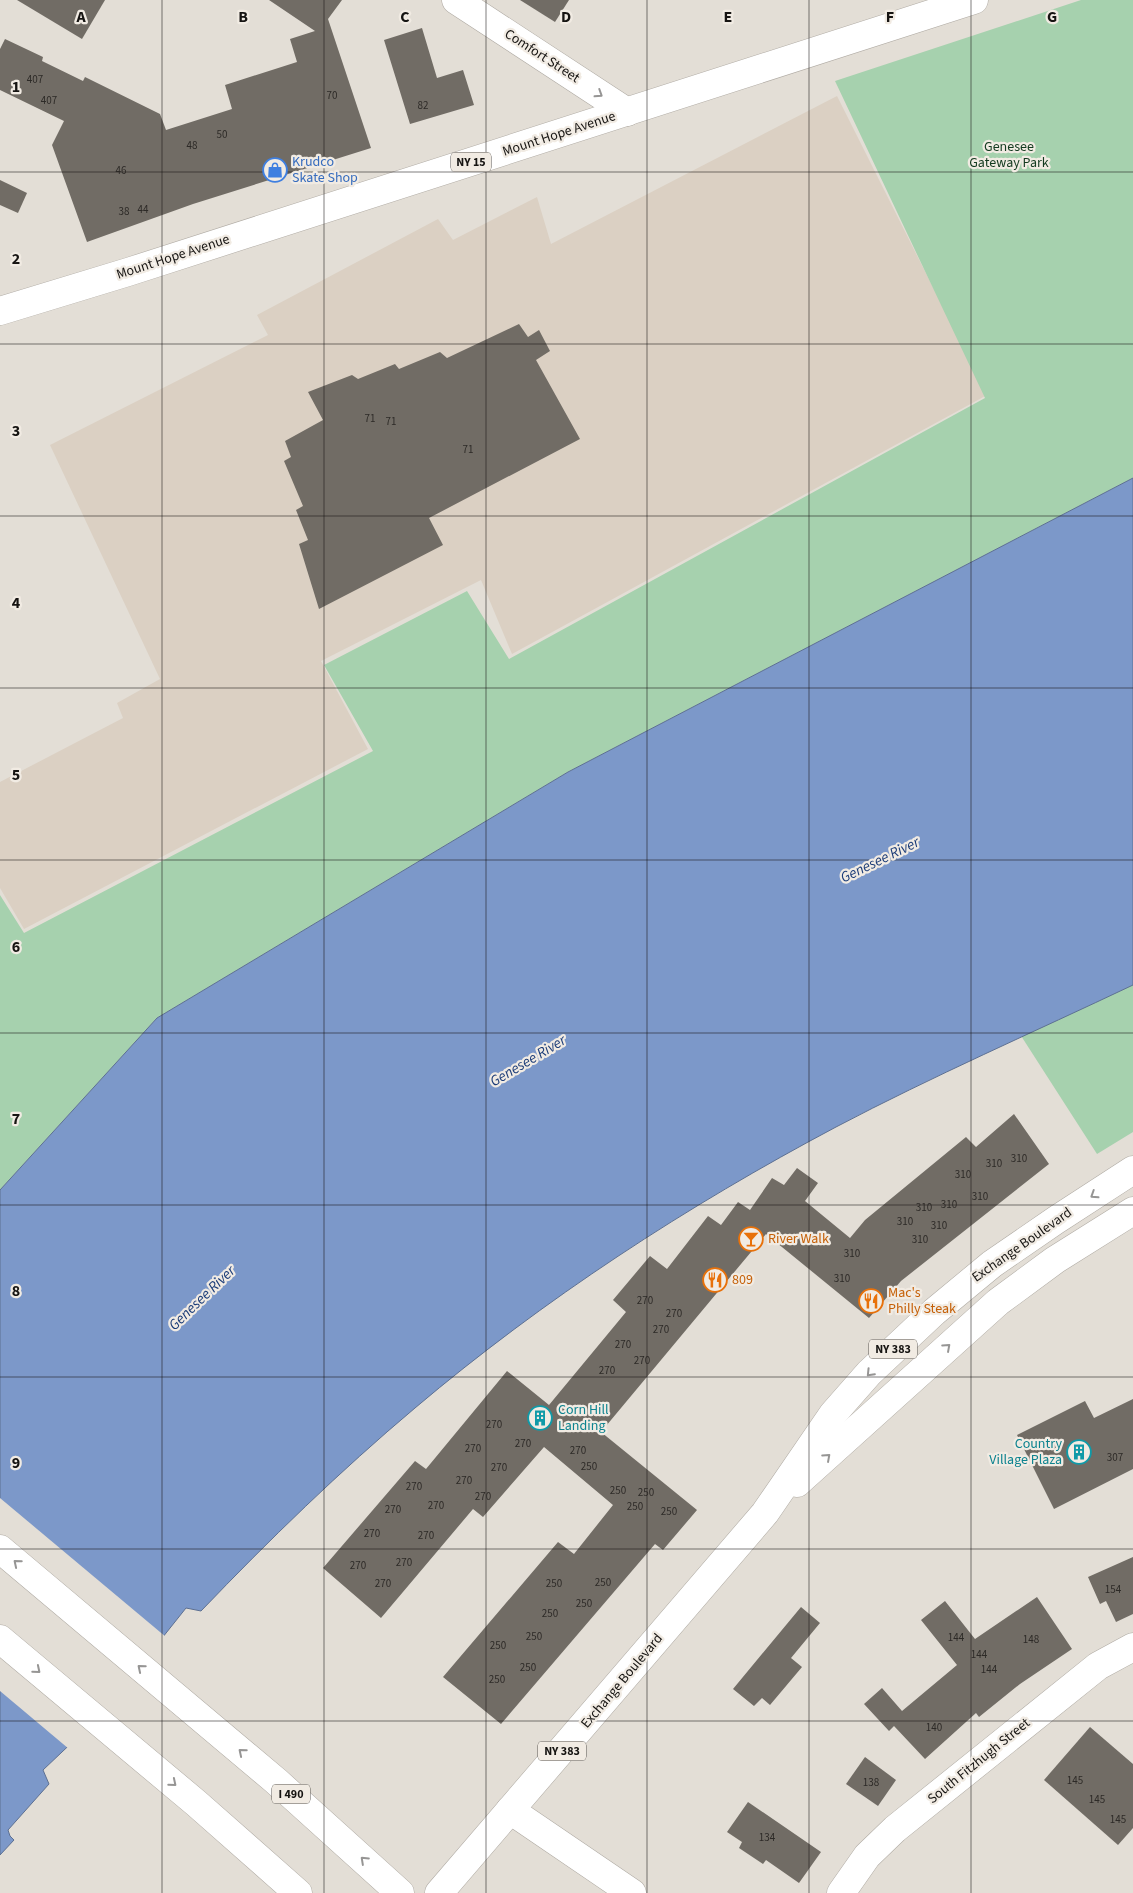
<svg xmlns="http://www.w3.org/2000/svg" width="1133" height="1893" font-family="'Source Sans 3',sans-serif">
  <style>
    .built { fill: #dbd0c3 }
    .green { fill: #a6d1ae }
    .water { fill: #7c98c9; stroke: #5d7092 }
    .pier { fill: #e3ded6 }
    .building { fill: #716c65 }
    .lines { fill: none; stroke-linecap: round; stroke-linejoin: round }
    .minor-casing { stroke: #b0aba4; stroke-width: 29 }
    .primary-casing { stroke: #b0aba4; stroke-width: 29 }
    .motorway-casing { stroke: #b0aba4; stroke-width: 29 }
    .minor { stroke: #fff; stroke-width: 28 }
    .primary { stroke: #fff; stroke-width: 28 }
    .motorway { stroke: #fff; stroke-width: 28 }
    .oneway { stroke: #969594 }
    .grid { fill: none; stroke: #161412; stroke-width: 1; stroke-opacity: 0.55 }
    .labels { text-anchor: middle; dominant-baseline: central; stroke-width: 4.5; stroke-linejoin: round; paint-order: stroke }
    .number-label { font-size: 11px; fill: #2d2a27 }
    .shield { fill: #f1ebe3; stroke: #585451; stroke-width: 1 }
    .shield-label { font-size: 12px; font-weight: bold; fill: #161412 }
    .street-label { font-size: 14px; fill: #161412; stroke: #f1ebe3 }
    .park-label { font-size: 14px; fill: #133a1f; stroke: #f1ebe3 }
    .shop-label { font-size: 14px; fill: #366cbe; stroke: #f1ebe3; text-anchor: start }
    .food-label { font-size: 14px; fill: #c56008; stroke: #f1ebe3; text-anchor: start }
    .culture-label { font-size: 14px; fill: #0d838f; stroke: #f1ebe3; text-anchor: start }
    .water-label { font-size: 15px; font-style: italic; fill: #1b3c78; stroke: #f1ebe3 }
    .grid-label { font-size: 16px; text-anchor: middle; font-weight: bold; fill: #161412; stroke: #f1ebe3; stroke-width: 4.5; stroke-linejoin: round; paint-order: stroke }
  </style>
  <rect width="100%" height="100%" fill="#e3ded6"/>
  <!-- built -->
  <polygon class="built" points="837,96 987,395 512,654 481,580 321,661 368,749 24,929 0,888 0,782 123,718 117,703 160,679 50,445 268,335 257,315 438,219 453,240 537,197 551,244"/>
  <!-- green -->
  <g class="green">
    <polygon points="1081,0 1133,0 1133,478 568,772 157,1018 0,1190 0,895 24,933 373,751 324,665 467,591 509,659 985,398 835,81"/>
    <polygon points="1133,972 1133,1132 1097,1154 1016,1028"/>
  </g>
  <!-- water -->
  <path class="water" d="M 1133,478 L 1133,985 C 1034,1032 933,1076 836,1127 C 687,1206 544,1299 415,1408 C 340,1471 269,1540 201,1611 L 186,1608 L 100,1716 L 43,1770 L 49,1784 L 8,1830 L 10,1836 L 14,1840 L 0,1855 L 0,1190 L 157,1018 L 568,772 Z"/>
  <!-- pier -->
  <polygon class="pier" points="0,1498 166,1637 102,1718 69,1749 0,1691"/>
  <!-- building -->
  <g class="building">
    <polygon points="17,0 105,0 82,39"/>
    <polygon points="269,0 342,0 328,19 371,148 193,204 87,242 52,145 64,121 0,90 0,49 5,39 43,57 42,61 83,81 85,77 160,114 166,130 232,109 225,85 297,62 290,39 315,31"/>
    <polygon points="520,0 569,0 555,22"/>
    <polygon points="422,28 437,78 463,70 474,105 410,124 384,40"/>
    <polygon points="0,180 27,193 18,213 0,205"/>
    <polygon points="519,324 528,337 539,330 550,351 536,360 580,439 429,518 443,545 319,609 299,544 308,540 296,510 303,506 284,461 291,457 285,441 323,420 308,392 352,375 358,379 395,364 399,369 440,352 447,358"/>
    <polygon points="1014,1114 1049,1164 901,1281 869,1318 766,1234 601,1432 697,1510 663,1550 655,1544 501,1724 443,1677 558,1542 574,1554 613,1505 544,1447 483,1517 473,1509 381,1618 323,1568 415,1461 426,1469 507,1371 549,1405 626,1312 613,1300 650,1256 667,1269 708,1216 721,1225 738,1202 750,1210 772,1178 784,1185 797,1168 818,1183 805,1201 850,1238 865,1220 966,1137 976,1147"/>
    <polygon points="1133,1399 1133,1469 1054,1509 1017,1435 1085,1401 1094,1418"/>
    <polygon points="1133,1557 1133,1614 1116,1622 1106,1601 1100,1604 1088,1577"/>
    <polygon points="1037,1597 1072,1649 1020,1684 979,1717 976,1713 925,1759 894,1726 889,1731 864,1704 882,1688 902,1711 957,1665 921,1620 945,1601 975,1639"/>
    <polygon points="801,1607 820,1623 791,1658 802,1667 770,1705 762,1698 754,1706 733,1689"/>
    <polygon points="1090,1727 1133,1764 1133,1828 1118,1845 1044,1780"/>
    <polygon points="865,1757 896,1780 878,1806 846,1784"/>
    <polygon points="748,1802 821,1852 799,1883 766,1860 763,1864 739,1848 742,1842 727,1832"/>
  </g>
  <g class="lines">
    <!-- minor casing -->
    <g class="minor-casing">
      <g id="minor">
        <polyline points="456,0 627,112"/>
        <polyline points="510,1810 632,1893"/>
        <polyline points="841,1893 867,1856 895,1829 1098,1666 1133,1647"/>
      </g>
    </g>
    <!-- primary casing -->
    <g class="primary-casing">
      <g id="primary">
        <polyline points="0,311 128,272 974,0"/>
        <polyline points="797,1483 998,1302 1055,1260 1133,1211"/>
        <polyline points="439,1893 765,1513 833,1414 869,1373 934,1312 992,1264 1056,1220 1133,1170"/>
      </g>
    </g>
    <!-- motorway casing -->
    <g class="motorway-casing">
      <g id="motorway">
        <polyline points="0,1549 276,1781 400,1893"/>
        <polyline points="0,1639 196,1803 298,1893"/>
      </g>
    </g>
    <!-- minor -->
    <use href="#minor" class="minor"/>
    <!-- primary -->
    <use href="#primary" class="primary"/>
    <!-- motorway -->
    <use href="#motorway" class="motorway"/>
  </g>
  <!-- one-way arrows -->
  <defs><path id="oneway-chevron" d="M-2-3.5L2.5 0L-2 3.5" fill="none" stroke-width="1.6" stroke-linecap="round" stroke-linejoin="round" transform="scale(1.25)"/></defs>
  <g class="oneway">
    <use href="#oneway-chevron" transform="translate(599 94) rotate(33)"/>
    <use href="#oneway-chevron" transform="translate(1094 1195) rotate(147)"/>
    <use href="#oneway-chevron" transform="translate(947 1347) rotate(-42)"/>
    <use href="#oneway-chevron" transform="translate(870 1373) rotate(134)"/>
    <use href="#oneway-chevron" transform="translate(827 1457) rotate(-42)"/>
    <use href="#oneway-chevron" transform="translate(17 1563) rotate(-140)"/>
    <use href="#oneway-chevron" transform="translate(141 1668) rotate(-140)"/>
    <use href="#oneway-chevron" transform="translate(37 1670) rotate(40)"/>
    <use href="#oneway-chevron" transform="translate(242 1752) rotate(-140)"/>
    <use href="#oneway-chevron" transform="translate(173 1783) rotate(40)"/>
    <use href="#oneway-chevron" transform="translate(364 1860) rotate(-137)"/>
  </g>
  <!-- grid -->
  <path class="grid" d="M 162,0 L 162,1893M 324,0 L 324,1893M 486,0 L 486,1893M 647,0 L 647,1893M 809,0 L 809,1893M 971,0 L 971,1893M 0,172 L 1133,172M 0,344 L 1133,344M 0,516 L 1133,516M 0,688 L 1133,688M 0,860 L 1133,860M 0,1033 L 1133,1033M 0,1205 L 1133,1205M 0,1377 L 1133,1377M 0,1549 L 1133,1549M 0,1721 L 1133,1721"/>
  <!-- icons -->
  <defs>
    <g id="shop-ring" transform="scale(1.25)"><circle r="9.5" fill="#f1ebe3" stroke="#3f7fe0" stroke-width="1.5"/><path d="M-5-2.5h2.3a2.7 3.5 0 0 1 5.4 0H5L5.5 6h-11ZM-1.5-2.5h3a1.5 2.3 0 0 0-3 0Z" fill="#3f7fe0"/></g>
    <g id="bar-ring" transform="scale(1.25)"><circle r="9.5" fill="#f1ebe3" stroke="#e8710a" stroke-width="1.5"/><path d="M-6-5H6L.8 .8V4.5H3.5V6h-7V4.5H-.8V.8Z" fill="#e8710a"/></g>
    <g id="restaurant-ring" transform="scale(1.25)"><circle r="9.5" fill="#f1ebe3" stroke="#e8710a" stroke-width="1.5"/><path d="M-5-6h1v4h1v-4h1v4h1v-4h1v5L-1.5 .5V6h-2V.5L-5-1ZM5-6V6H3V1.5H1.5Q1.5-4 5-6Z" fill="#e8710a"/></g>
    <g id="building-ring" transform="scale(1.25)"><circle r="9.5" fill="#f1ebe3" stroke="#0f9aa8" stroke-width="1.5"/><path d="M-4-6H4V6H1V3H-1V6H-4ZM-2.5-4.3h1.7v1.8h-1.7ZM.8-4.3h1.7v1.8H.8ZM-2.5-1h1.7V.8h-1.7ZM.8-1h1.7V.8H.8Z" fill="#0f9aa8"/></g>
  </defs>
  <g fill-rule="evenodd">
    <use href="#shop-ring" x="275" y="170"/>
    <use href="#bar-ring" x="751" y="1239"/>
    <use href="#restaurant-ring" x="715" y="1280"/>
    <use href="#restaurant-ring" x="871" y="1301"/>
    <use href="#building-ring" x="540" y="1418"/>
    <use href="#building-ring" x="1079" y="1452"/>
  </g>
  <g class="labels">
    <!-- number labels -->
    <g class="number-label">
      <text x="35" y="79">407</text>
      <text x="332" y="95">70</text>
      <text x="49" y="100">407</text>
      <text x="423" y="105">82</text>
      <text x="222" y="134">50</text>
      <text x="192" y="145">48</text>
      <text x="121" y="170">46</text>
      <text x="143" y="209">44</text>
      <text x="124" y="211">38</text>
      <text x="370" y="418">71</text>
      <text x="391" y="421">71</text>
      <text x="468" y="449">71</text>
      <text x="1019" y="1158">310</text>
      <text x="994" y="1163">310</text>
      <text x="963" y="1174">310</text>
      <text x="980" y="1196">310</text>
      <text x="949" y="1204">310</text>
      <text x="924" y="1207">310</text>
      <text x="905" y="1221">310</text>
      <text x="939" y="1225">310</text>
      <text x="920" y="1239">310</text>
      <text x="852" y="1253">310</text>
      <text x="842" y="1278">310</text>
      <text x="645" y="1300">270</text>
      <text x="674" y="1313">270</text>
      <text x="661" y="1329">270</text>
      <text x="623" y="1344">270</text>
      <text x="642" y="1360">270</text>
      <text x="607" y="1370">270</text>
      <text x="494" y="1424">270</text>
      <text x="523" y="1443">270</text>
      <text x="473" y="1448">270</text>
      <text x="578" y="1450">270</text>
      <text x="1115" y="1457">307</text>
      <text x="589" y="1466">250</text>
      <text x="499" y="1467">270</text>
      <text x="464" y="1480">270</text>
      <text x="414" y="1486">270</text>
      <text x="618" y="1490">250</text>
      <text x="646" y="1492">250</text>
      <text x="483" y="1496">270</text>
      <text x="436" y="1505">270</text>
      <text x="635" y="1506">250</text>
      <text x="393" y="1509">270</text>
      <text x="669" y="1511">250</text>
      <text x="372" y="1533">270</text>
      <text x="426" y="1535">270</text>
      <text x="404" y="1562">270</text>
      <text x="358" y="1565">270</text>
      <text x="603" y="1582">250</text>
      <text x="383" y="1583">270</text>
      <text x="554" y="1583">250</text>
      <text x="1113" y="1589">154</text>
      <text x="584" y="1603">250</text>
      <text x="550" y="1613">250</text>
      <text x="534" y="1636">250</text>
      <text x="956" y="1637">144</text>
      <text x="1031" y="1639">148</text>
      <text x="498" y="1645">250</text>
      <text x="979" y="1654">144</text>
      <text x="528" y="1667">250</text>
      <text x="989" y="1669">144</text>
      <text x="497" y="1679">250</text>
      <text x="934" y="1727">140</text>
      <text x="1075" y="1780">145</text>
      <text x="871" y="1782">138</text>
      <text x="1097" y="1799">145</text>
      <text x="1118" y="1819">145</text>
      <text x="767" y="1837">134</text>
    </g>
    <!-- shield labels -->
    <g class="shield">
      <rect x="451" y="152.5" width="40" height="19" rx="4"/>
      <rect x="869" y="1339.5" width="48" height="19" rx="4"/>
      <rect x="538" y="1741.5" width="48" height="19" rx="4"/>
      <rect x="272" y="1784.5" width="38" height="19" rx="4"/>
    </g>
    <g class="shield-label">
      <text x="471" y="162">NY 15</text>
      <text x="893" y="1349">NY 383</text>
      <text x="562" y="1751">NY 383</text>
      <text x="291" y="1794">I 490</text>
    </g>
    <!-- street labels -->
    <g class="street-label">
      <text transform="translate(542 56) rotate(33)">Comfort Street</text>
      <text transform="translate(559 134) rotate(-18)">Mount Hope Avenue</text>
      <text transform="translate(173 257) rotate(-18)">Mount Hope Avenue</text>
      <text transform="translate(1022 1245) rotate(-35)">Exchange Boulevard</text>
      <text transform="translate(622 1681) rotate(-50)">Exchange Boulevard</text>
      <text transform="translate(979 1761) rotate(-39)">South Fitzhugh Street</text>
    </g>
    <!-- park labels -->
    <g class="park-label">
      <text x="1009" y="147">Genesee<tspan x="1009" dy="16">Gateway Park</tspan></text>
    </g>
    <!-- shop labels -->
    <g class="shop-label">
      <text x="292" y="162">Krudco<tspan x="292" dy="16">Skate Shop</tspan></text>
    </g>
    <!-- food labels -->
    <g class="food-label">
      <text x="768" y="1239">River Walk</text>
      <text x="732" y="1280">809</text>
      <text x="888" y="1293">Mac's<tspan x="888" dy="16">Philly Steak</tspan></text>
    </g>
    <!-- culture labels -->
    <g class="culture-label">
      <text x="558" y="1410">Corn Hill<tspan x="558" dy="16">Landing</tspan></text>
      <text x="1062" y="1444" text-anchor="end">Country<tspan x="1062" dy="16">Village Plaza</tspan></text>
    </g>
    <!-- water labels -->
    <g class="water-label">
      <text transform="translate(880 860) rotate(-26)">Genesee River</text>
      <text transform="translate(528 1061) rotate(-31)">Genesee River</text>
      <text transform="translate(202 1298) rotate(-44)">Genesee River</text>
    </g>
  </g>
  <g class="grid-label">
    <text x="81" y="22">A</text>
    <text x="243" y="22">B</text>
    <text x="405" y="22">C</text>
    <text x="566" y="22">D</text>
    <text x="728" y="22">E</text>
    <text x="890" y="22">F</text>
    <text x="1052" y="22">G</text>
    <text x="16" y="92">1</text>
    <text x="16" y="264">2</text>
    <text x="16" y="436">3</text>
    <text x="16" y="608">4</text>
    <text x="16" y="780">5</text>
    <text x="16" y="952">6</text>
    <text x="16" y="1124">7</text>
    <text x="16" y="1296">8</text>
    <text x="16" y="1468">9</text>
  </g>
</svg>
